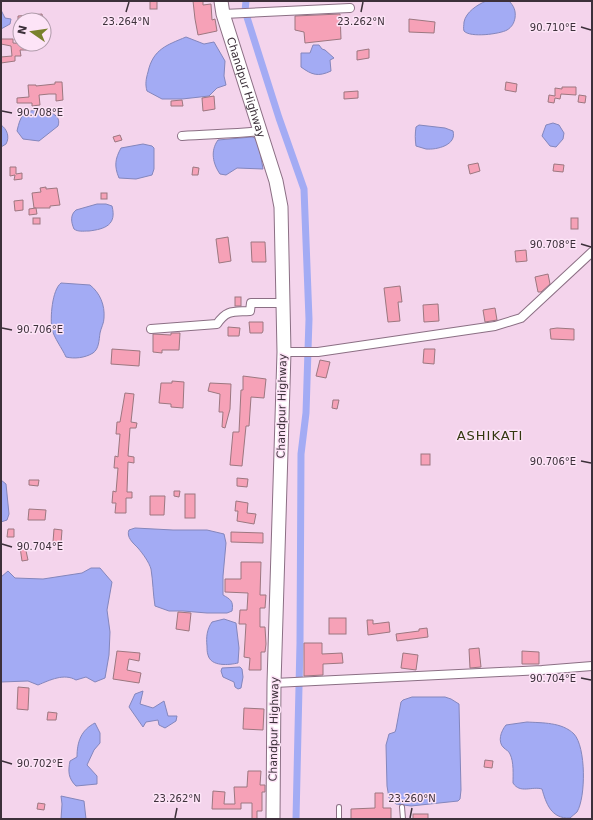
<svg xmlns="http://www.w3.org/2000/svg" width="593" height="820" font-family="'DejaVu Sans',sans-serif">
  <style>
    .water { fill: #a3abf4; stroke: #8486bc }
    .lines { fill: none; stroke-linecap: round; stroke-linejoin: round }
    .canal { stroke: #a3abf4; stroke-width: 7 }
    .building { fill: #f6a1b7; stroke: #9c7780 }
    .lane-casing { stroke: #8b6f84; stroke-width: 6 }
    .street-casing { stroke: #8b6f84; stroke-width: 10 }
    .primary-casing { stroke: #8b6f84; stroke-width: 15 }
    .lane { stroke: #fff; stroke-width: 4 }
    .street { stroke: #fff; stroke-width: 8 }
    .primary { stroke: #fff; stroke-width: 13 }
    .ticks { fill: none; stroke: #3c303a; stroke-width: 1.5 }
    .labels { text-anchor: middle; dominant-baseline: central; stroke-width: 3; stroke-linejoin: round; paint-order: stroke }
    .street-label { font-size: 11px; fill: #3c303a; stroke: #fde4f7 }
    .quarter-label { font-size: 13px; letter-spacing: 1px; fill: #343810; stroke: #fde4f7 }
    .ticks-label { font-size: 10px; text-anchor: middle; fill: #3c303a; stroke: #fde4f7; stroke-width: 3; stroke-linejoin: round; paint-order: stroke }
  </style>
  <rect width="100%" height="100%" fill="#f4d4ec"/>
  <!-- water -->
  <g class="water">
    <path d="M 486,1 L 509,1 C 514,6 516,11 515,18 C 514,23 512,27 507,30 C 500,34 470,38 464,31 C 463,28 464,25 464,22 C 466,12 477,5 486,1 Z"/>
    <polygon points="1,10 5,18 11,19 10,24 1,29"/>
    <path d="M 186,37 L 204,44 L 214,42 L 225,61 L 224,76 L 226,85 L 217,88 L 209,96 L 182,99 L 162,99 L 147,91 C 145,84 146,79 148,72 C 153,49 167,45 186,37 Z"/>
    <path d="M 313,45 L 319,45 L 322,49 L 325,50 L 334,58 L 330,60 L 331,71 C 318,77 312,75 301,67 L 301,53 L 310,53 Z"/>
    <path d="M 40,109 C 48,112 62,114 58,126 L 39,141 L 23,139 L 17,131 C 21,114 23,112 40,109 Z"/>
    <polygon points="553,123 559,125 564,133 563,139 556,147 550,146 542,136 546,125"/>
    <path d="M 1,125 C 7,129 10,137 6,144 L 1,147 Z"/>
    <path d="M 419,125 L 445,128 L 453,131 C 457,145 437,150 426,149 C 423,148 419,147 416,146 C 415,139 415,134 416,127 Z"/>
    <path d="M 252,137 L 255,138 L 259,146 L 263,169 L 237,168 L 226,175 L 220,174 C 213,164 210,151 218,140 Z"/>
    <path d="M 143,144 L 152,146 L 154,148 L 154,169 L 152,175 L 136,179 L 119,178 C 114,166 115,159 121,148 Z"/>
    <path d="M 97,204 L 106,204 L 112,206 C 117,225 105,229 89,231 C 83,231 78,232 74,229 C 71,222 70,215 76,210 Z"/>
    <path d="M 61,283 L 90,285 C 100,293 105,305 104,318 C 104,323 101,328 100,333 C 99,340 99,349 93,353 C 85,358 74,359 66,357 C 62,348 54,338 52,329 C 50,318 52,290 61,283 Z"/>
    <polygon points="1,480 6,484 9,514 7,520 1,522"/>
    <path d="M 135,528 L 173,530 L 207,530 L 224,534 L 226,543 L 223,576 L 223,595 C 230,599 234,601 232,611 L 227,613 L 207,613 L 183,611 L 169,611 L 155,606 C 153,594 153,581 151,569 C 149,562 143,554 138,548 C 133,543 126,537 129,530 Z"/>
    <path d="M 91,568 L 100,568 L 112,582 L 107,610 L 110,632 L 109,655 L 105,678 L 95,682 L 86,677 L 76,680 C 64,673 50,680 38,685 L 28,681 L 1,682 L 1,577 L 8,571 L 15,578 L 43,579 L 82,573 Z"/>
    <path d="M 224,619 L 236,623 L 239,648 L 238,663 C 229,665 211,667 208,655 C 207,652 207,649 207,646 C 206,637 207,629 212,622 Z"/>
    <polygon points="240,667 242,669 243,677 241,688 238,689 235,687 234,682 223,677 221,671 222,668"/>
    <polygon points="143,691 140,704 153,708 164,701 168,716 177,716 176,721 165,728 159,725 158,720 146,722 143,727 129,707 135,694"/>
    <polygon points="412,697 445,697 451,699 459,704 461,790 460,799 458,801 411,806 396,804 389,798 387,786 386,745 389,734 395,732 396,729 401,702 403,700"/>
    <path d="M 527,722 C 542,723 562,722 574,734 C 586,747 586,797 577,812 C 575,814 572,816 570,818 C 551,819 546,803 542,789 C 532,786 520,794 513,783 C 513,775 514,762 510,754 C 509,751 506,750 504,748 C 497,742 501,731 506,725 Z"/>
    <path d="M 95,723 L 100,733 L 100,743 L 94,750 L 87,765 L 97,776 L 97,784 L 76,786 C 68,778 68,771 70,761 L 77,757 C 77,742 81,730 95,723 Z"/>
    <polygon points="61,796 84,801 86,819 61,819 62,804"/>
  </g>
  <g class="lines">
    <!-- canal -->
    <polyline class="canal" points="246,1 245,11 279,118 304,189 309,319 306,413 301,454 300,643 296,819"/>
  </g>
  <!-- building -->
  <g class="building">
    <rect x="150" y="1" width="7" height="8"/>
    <polygon points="193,1 203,1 203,5 211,4 212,20 215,19 217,31 198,35 195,19"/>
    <polygon points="42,14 43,20 18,20 18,16"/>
    <polygon points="340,14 341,39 305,43 304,32 295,30 295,16"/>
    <polygon points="409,19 435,22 434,33 409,32"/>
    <polygon points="1,39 13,39 13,43 27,44 27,50 20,50 21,56 15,56 15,61 1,63 1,57 12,56 11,46 1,44"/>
    <polygon points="369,49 369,58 357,60 357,51"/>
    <polygon points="55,82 62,82 63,100 56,101 56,94 49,94 39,95 40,105 32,106 32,103 17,103 17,98 29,97 28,85 36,85 36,86 55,84"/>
    <polygon points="506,82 517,84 516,92 505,90"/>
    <polygon points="562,87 576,87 576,95 561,94 560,99 555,98 554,103 548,102 549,95 555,96 555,88 562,89"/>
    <polygon points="358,91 358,98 344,99 344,92"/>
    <polygon points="579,95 586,96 585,103 578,102"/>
    <polygon points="214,96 215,109 203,111 202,98"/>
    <polygon points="182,100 183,106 171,106 171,101"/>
    <polygon points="120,135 122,140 115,142 113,137"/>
    <polygon points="478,163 480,171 470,174 468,165"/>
    <polygon points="554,164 564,165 563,172 553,171"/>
    <polygon points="10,167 16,167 16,174 22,173 22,179 14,180 15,175 10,176"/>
    <polygon points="193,167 199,168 198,175 192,175"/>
    <polygon points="46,187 46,189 57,188 60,205 50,206 50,208 34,208 32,193 41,192 40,188"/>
    <rect x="101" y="193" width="6" height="6"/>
    <polygon points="23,200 23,210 15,211 14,201"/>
    <polygon points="36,208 37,214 29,215 29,209"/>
    <rect x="33" y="218" width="7" height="6"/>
    <rect x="571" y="218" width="7" height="11"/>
    <polygon points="228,237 231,261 219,263 216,239"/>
    <polygon points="251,242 265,242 266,262 252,262"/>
    <polygon points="526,250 527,261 516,262 515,251"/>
    <polygon points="548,274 550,284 541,292 538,292 535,277"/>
    <polygon points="400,286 402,302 398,302 400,321 388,322 384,288"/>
    <rect x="235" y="297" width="6" height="9"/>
    <polygon points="438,304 439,321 424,322 423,305"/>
    <polygon points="495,308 497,320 485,322 483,310"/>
    <polygon points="249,322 263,322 263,331 262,333 250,333"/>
    <polygon points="228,327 240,328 239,336 228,336"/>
    <polygon points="557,328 574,329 574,340 551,339 550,329"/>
    <polygon points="171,333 180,333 179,350 162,350 162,353 153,352 153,334 171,335"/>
    <polygon points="112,349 140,351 139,366 111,364"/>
    <polygon points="424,349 435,349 434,364 423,363"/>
    <polygon points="320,360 330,362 326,378 316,376"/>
    <polygon points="243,376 266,379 264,398 251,397 249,426 246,426 242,466 230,465 233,432 239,432 241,390 243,390"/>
    <polygon points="172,381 184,382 183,408 171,407 171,404 159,403 161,383 172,383"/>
    <polygon points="210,383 231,384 230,409 225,428 222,427 223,412 219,412 220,394 208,391"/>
    <polygon points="125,393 134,394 131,422 137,423 136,428 130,428 128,456 134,457 134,463 128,462 127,492 132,492 132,498 126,498 126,513 115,513 116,503 112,503 113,491 116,492 118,468 114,468 115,456 118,457 120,434 116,434 117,422 120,422"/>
    <polygon points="333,400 339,400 337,409 332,408"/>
    <rect x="421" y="454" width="9" height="11"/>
    <polygon points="237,478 248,479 247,487 237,486"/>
    <polygon points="29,480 39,480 38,486 29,485"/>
    <polygon points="174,491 180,491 179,497 174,496"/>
    <rect x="185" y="494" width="10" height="24"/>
    <polygon points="150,496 165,496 164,515 150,515"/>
    <polygon points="236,501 248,503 247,513 256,514 254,524 237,521 238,511 235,511"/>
    <polygon points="29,509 46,510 45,520 28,520"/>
    <polygon points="8,529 14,529 14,537 7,537"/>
    <polygon points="54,529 62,530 61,543 53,542"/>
    <polygon points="231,532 263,533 263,543 231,542"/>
    <polygon points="25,546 28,560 22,561 20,547"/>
    <polygon points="241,562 261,562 260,595 266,595 265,608 260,608 260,627 265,627 266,644 265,652 261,652 261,670 249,670 250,658 244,657 246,624 239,624 240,610 247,610 248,593 225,592 225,579 241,579"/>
    <polygon points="178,612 191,613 189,631 176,629"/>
    <rect x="329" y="618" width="17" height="16"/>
    <polygon points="367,620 373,620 373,624 389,622 390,632 368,635"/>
    <polygon points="427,628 428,637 397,641 396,634 419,631 419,629"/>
    <polygon points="304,643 322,643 322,654 342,653 343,663 323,664 323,675 304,676"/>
    <polygon points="479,648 481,667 470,668 469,649"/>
    <polygon points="117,651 140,653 139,661 129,659 127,670 141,673 139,683 113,679"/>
    <polygon points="522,651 539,652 539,664 522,664"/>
    <polygon points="403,653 418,655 416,670 401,668"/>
    <polygon points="18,687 29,688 28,710 17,709"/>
    <polygon points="244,708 264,709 263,730 243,729"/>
    <polygon points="48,712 57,713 56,720 47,720"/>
    <polygon points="485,760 493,761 492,768 484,767"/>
    <polygon points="248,771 261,771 260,785 265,785 265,792 262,792 262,811 257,811 257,819 252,819 252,803 241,803 241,809 212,809 213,791 225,792 224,804 235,804 234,787 247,787"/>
    <polygon points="375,793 383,793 383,808 391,808 391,819 351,819 351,809 375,808"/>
    <polygon points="38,803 45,804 44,810 37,809"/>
    <rect x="413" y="814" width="15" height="5"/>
  </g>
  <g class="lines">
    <!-- lane casing -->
    <g class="lane-casing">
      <g id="lane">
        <polyline points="339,807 339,819"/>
        <polyline points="402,807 403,819"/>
      </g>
    </g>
    <!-- street casing -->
    <g class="street-casing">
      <g id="street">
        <polyline points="223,14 350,8"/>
        <path d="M 182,136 C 208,134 234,134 261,131"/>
        <path d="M 151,329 L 217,324 C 227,309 234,312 250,311 L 251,303 L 284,303"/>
        <polyline points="284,352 318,352 495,326 521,318 592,252"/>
        <polyline points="274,683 542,670 592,666"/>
      </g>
    </g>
    <!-- primary casing -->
    <g class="primary-casing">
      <g id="primary">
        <path id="s1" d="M 221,1 L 223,14 L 276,181 L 281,207 L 284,352 L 274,683 L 273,819"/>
      </g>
    </g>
    <!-- lane -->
    <use href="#lane" class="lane"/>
    <!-- street -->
    <use href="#street" class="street"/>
    <!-- primary -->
    <use href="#primary" class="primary"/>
  </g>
  <!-- ticks -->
  <path class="ticks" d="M 126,12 L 129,2M 361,12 L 363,2M 581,27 L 591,30M 2,111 L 12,113M 581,244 L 591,247M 2,328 L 12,330M 581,461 L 591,463M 2,544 L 12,547M 581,678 L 591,680M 2,761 L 12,764M 175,818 L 177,808M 410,818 L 412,808"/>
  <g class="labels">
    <!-- street labels -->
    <g class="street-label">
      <text stroke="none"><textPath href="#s1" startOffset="90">Chandpur Highway</textPath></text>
      <text transform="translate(282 406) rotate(-89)">Chandpur Highway</text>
      <text transform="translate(274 729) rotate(-89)">Chandpur Highway</text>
    </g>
    <!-- quarter labels -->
    <g class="quarter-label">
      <text x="490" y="435">ASHIKATI</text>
    </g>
  </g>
  <g class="ticks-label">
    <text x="126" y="25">23.264°N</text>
    <text x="361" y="25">23.262°N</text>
    <text x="553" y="31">90.710°E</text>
    <text x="40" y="116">90.708°E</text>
    <text x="553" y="248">90.708°E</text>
    <text x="40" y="333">90.706°E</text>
    <text x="553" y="465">90.706°E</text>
    <text x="40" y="550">90.704°E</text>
    <text x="553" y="682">90.704°E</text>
    <text x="40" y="767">90.702°E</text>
    <text x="177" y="802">23.262°N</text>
    <text x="412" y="802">23.260°N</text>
  </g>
  <!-- border -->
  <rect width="593" height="820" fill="none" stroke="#3c303a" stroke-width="4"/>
  <!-- north arrow -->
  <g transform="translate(32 32) rotate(283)"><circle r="19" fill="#fde4f7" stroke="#b09cab"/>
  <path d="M0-3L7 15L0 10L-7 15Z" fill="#79812d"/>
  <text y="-6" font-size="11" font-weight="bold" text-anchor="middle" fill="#3c303a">N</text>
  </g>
</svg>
